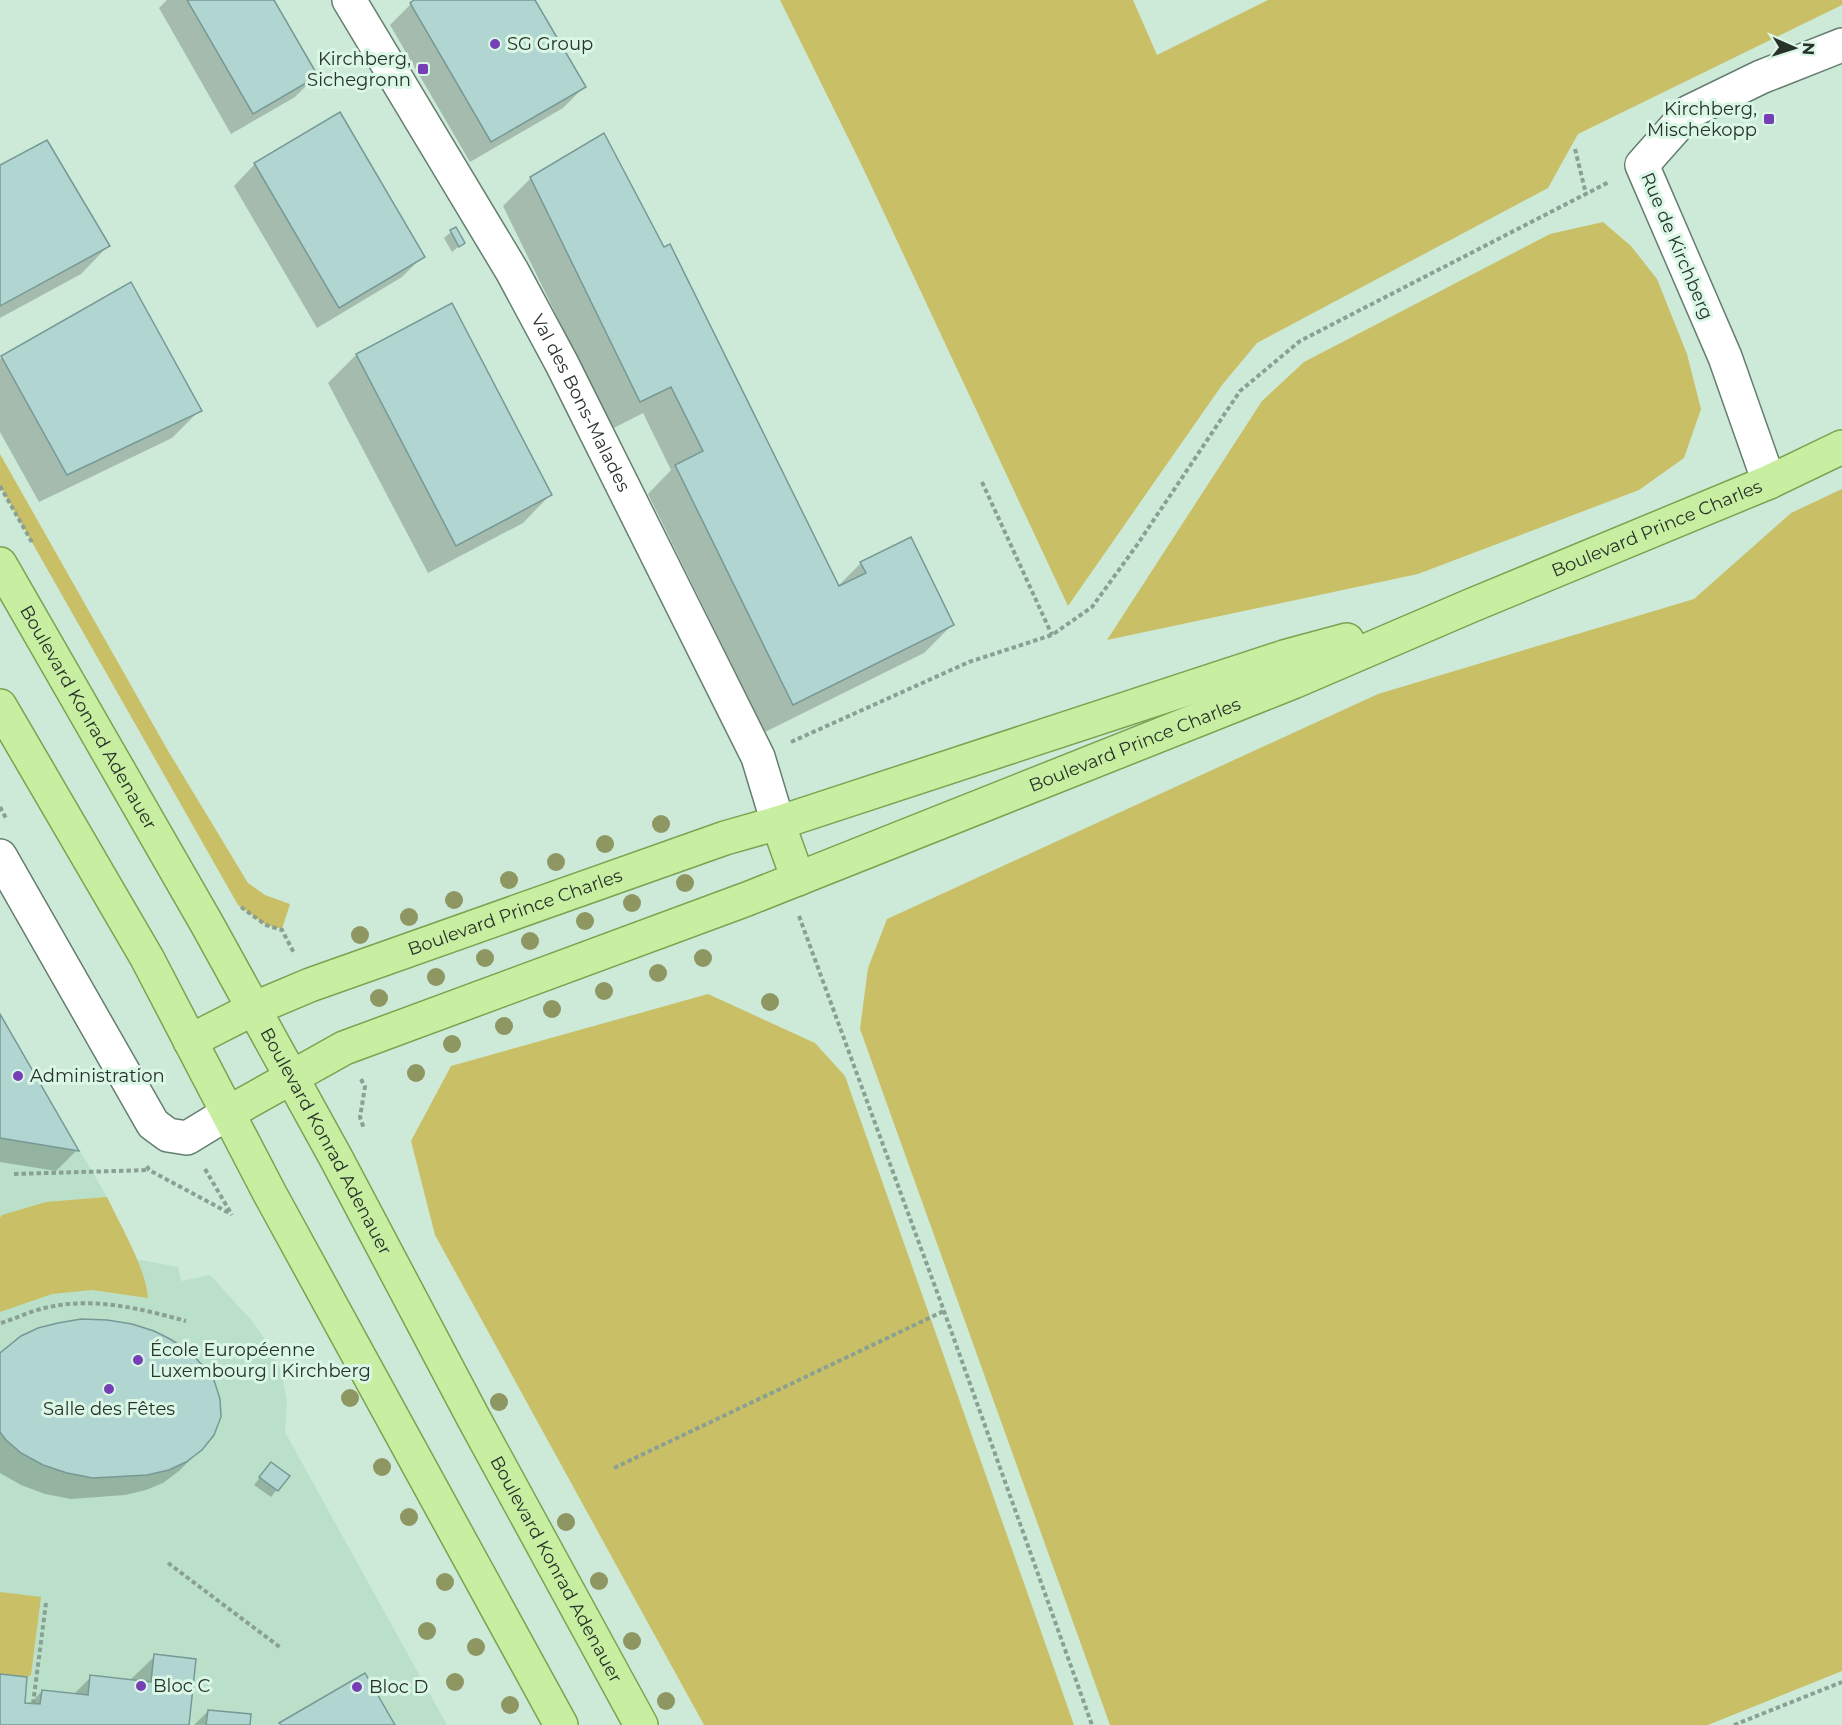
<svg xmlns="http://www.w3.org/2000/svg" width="1842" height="1725" font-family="Montserrat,sans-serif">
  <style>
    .built { fill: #bbe0ca }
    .green { fill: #c9bf66 }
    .shadow { fill: #0003 }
    .building { fill: #b1d5d1; stroke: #769995; stroke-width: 1.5 }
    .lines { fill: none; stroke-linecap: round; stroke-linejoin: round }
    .minor-casing { stroke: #647e6f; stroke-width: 36 }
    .major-casing { stroke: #78a450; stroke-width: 36 }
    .path { stroke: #8aa093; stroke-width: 4; stroke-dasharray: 4.5 3; stroke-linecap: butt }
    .minor { stroke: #fff; stroke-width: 33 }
    .major { stroke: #c8eea2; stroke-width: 33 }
    .tree { fill: #8e9662 }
    .poi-dot { fill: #763fb6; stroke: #daf7e6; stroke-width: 2 }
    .labels { text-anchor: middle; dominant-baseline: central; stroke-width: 6; stroke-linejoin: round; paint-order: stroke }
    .poi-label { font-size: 18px; fill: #27322b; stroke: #daf7e6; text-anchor: start }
    .street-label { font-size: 18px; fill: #27322b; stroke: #daf7e6 }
  </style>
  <rect width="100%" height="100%" fill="#cdead9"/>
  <!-- built -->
  <polygon class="built" points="0,1014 107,1197 136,1259 178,1267 181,1281 210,1275 253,1322 270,1347 282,1373 287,1402 285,1432 447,1725 0,1725"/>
  <!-- green -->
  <g class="green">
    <polygon points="780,0 1133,0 1157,55 1268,0 1842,0 1842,5 1578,134 1548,188 1257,343 1222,385 1068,606 863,168"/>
    <polygon points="1603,222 1631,246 1657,279 1687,354 1701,409 1684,458 1639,490 1418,574 1107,640 1262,401 1304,362 1550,234"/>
    <polygon points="0,454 167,749 248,883 265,895 290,904 282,929 266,925 238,905 0,486"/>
    <polygon points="1842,489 1842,1671 1708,1725 1110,1725 860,1029 868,968 887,919 1378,694 1694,599 1791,513"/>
    <polygon points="708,994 815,1043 845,1076 1074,1725 704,1725 435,1235 411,1141 451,1066"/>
    <path d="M 107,1197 C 120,1225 146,1268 148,1298 L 92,1290 L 52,1294 L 0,1312 L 0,1218 L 2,1215 L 46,1202 Z"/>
    <polygon points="0,1592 41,1597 31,1675 27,1677 0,1674"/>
  </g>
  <!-- shadow -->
  <g class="shadow">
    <polygon points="167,0 273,0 317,75 295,97 231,134 159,8"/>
    <polygon points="417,0 533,0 584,87 563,108 470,162 390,25 411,4"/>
    <polygon points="255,164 423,256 402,277 317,328 234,186"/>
    <polygon points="0,167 108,246 81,274 0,318"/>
    <polygon points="531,178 837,587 861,563 952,625 924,653 765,732 648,494 671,470 643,413 612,429 503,206"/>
    <polygon points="451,232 463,243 452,252 444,238"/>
    <polygon points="451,305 550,495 523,523 428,573 328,383 356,355"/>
    <polygon points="2,357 200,410 172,438 39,502 0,432 0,359"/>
    <polygon points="0,1018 77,1150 56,1171 0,1162"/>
    <polygon points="0,1355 201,1449 179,1471 163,1483 146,1490 125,1495 71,1499 45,1494 21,1485 0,1473"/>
    <polygon points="265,1471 288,1476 271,1497 254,1485"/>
    <polygon points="155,1656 187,1725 0,1725 0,1675 23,1704 29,1705 42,1691 73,1695 91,1677 129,1681"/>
    <polygon points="208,1711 249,1725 194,1725"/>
  </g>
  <!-- building -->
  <g class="building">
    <polygon points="187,0 274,0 318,76 253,114"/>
    <polygon points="414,0 535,0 586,87 491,142 410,3"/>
    <polygon points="340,112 425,257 339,308 254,163"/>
    <polygon points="604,133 664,247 670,244 839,586 866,573 860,562 911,537 954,625 793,705 675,465 703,451 671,387 640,402 530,177"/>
    <polygon points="47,140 110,246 0,306 0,165"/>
    <polygon points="456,227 465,243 459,247 450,230"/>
    <polygon points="131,282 202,411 67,475 1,356"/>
    <polygon points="452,303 552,495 456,546 356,354"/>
    <polygon points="0,1014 79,1151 0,1138"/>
    <polygon points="81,1319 107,1320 132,1324 154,1331 170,1339 189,1351 203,1366 214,1380 220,1399 221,1417 214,1435 202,1450 186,1462 169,1470 147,1475 93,1478 67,1473 43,1465 21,1453 6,1440 0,1432 0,1353 21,1336 38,1328 58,1323"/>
    <polygon points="271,1462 290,1476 278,1491 259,1477"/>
    <polygon points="154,1654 196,1659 189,1725 0,1725 0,1674 27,1677 25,1703 40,1704 42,1690 88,1695 90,1675 151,1682"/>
    <polygon points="365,1673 395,1725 281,1725 279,1723"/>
    <polygon points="208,1710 251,1714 250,1725 206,1725"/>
  </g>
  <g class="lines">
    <!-- minor casing -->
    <g class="minor-casing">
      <g id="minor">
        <path id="s1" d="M 349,0 L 512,271 L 562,364 L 758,757 L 778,823"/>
        <polyline points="1769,482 1725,357 1642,165 1689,112 1761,77 1842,45"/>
        <polyline points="0,856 153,1124 168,1135 187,1138 228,1113"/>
      </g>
    </g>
    <!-- major casing -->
    <g class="major-casing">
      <g id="major">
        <path id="s2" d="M 0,564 L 207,924 L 336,1158 L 474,1419 L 641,1725"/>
        <polyline points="0,706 147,958 270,1194 561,1725"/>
        <polyline points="778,823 798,879"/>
        <path id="s3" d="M 190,1041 L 253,1009 L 310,985 L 725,838 L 778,823 L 1284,657 L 1347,640"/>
        <path id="s4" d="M 228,1113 L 344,1048 L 747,899 L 1293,682 L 1470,606 L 1769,482 L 1842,447"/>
      </g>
    </g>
    <!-- path -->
    <g class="path">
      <polyline points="1575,149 1586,194"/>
      <polyline points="982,482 1052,635"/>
      <polyline points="0,486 33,544"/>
      <polyline points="791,742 969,662 1052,635 1092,607 1137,545 1240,391 1300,341 1609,182"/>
      <polyline points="0,807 7,820"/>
      <polyline points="241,907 266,925 282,930 294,953"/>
      <polyline points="799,916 944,1311 1092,1725"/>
      <polyline points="361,1079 365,1087 360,1117 364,1129"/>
      <polyline points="147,1166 149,1170 231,1214"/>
      <polyline points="205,1169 232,1215"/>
      <polyline points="14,1174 149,1170"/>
      <path d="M 1,1323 C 17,1318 33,1310 49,1307 C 95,1297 142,1309 186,1321"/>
      <polyline points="614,1468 944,1311"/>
      <polyline points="168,1563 281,1648"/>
      <polyline points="33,1704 46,1603"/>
      <polyline points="1734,1725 1842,1682"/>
    </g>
    <!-- minor -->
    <use href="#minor" class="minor"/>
    <!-- major -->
    <use href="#major" class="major"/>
  </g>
  <!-- trees -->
  <g class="tree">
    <circle cx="661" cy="824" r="9"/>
    <circle cx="605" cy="844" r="9"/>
    <circle cx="556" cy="862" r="9"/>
    <circle cx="509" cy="880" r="9"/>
    <circle cx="685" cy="883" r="9"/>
    <circle cx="454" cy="900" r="9"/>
    <circle cx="632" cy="903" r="9"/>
    <circle cx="409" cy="917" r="9"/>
    <circle cx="585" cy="921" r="9"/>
    <circle cx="360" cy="935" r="9"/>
    <circle cx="530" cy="941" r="9"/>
    <circle cx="485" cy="958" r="9"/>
    <circle cx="703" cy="958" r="9"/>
    <circle cx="658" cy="973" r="9"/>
    <circle cx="436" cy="977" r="9"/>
    <circle cx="604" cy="991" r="9"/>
    <circle cx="379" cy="998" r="9"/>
    <circle cx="770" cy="1002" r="9"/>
    <circle cx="552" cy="1009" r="9"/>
    <circle cx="504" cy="1026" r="9"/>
    <circle cx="452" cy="1044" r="9"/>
    <circle cx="416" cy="1073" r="9"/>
    <circle cx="350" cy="1398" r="9"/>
    <circle cx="499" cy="1402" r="9"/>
    <circle cx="382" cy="1467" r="9"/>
    <circle cx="409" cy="1517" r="9"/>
    <circle cx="566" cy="1522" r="9"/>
    <circle cx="599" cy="1581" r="9"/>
    <circle cx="445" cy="1582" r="9"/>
    <circle cx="427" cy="1631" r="9"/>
    <circle cx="632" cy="1641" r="9"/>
    <circle cx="476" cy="1647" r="9"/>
    <circle cx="455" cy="1682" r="9"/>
    <circle cx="666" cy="1701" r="9"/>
    <circle cx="510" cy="1705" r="9"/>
  </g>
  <!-- markers -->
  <g class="poi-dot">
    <circle cx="495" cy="44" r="6"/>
    <rect x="417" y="63" width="12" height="12" rx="3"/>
    <rect x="1763" y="113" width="12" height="12" rx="3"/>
    <circle cx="18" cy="1076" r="6"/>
    <circle cx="138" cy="1360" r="6"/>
    <circle cx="109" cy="1389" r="6"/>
    <circle cx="141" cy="1686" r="6"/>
    <circle cx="357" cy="1687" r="6"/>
  </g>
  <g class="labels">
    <!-- poi labels -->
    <g class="poi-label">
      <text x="507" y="44">SG Group</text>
      <text x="411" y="59" text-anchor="end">Kirchberg,<tspan x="411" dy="21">Sichegronn</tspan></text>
      <text x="1757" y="109" text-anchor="end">Kirchberg,<tspan x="1757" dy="21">Mischekopp</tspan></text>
      <text x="30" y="1076">Administration</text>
      <text x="150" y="1350">École Européenne<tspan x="150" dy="21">Luxembourg I Kirchberg</tspan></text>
      <text x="109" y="1409" text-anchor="middle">Salle des Fêtes</text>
      <text x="153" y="1686">Bloc C</text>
      <text x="369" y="1687">Bloc D</text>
    </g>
    <!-- street labels -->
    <g class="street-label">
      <text transform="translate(1677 246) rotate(67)">Rue de Kirchberg</text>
      <text stroke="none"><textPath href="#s1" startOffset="465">Val des Bons-Malades</textPath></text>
      <text stroke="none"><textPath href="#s4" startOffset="1545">Boulevard Prince Charles</textPath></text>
      <text stroke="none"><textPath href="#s2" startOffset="177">Boulevard Konrad Adenauer</textPath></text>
      <text stroke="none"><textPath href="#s4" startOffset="980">Boulevard Prince Charles</textPath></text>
      <text stroke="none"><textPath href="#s3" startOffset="350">Boulevard Prince Charles</textPath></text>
      <text stroke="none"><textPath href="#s2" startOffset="663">Boulevard Konrad Adenauer</textPath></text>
      <text stroke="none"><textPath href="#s2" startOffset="1149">Boulevard Konrad Adenauer</textPath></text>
    </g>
  </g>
  <!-- north arrow -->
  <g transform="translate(1794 48) rotate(93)" stroke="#daf7e6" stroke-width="4.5" paint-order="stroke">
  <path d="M0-4.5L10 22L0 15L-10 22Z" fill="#27322b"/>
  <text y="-9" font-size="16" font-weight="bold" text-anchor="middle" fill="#27322b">N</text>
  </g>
</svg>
